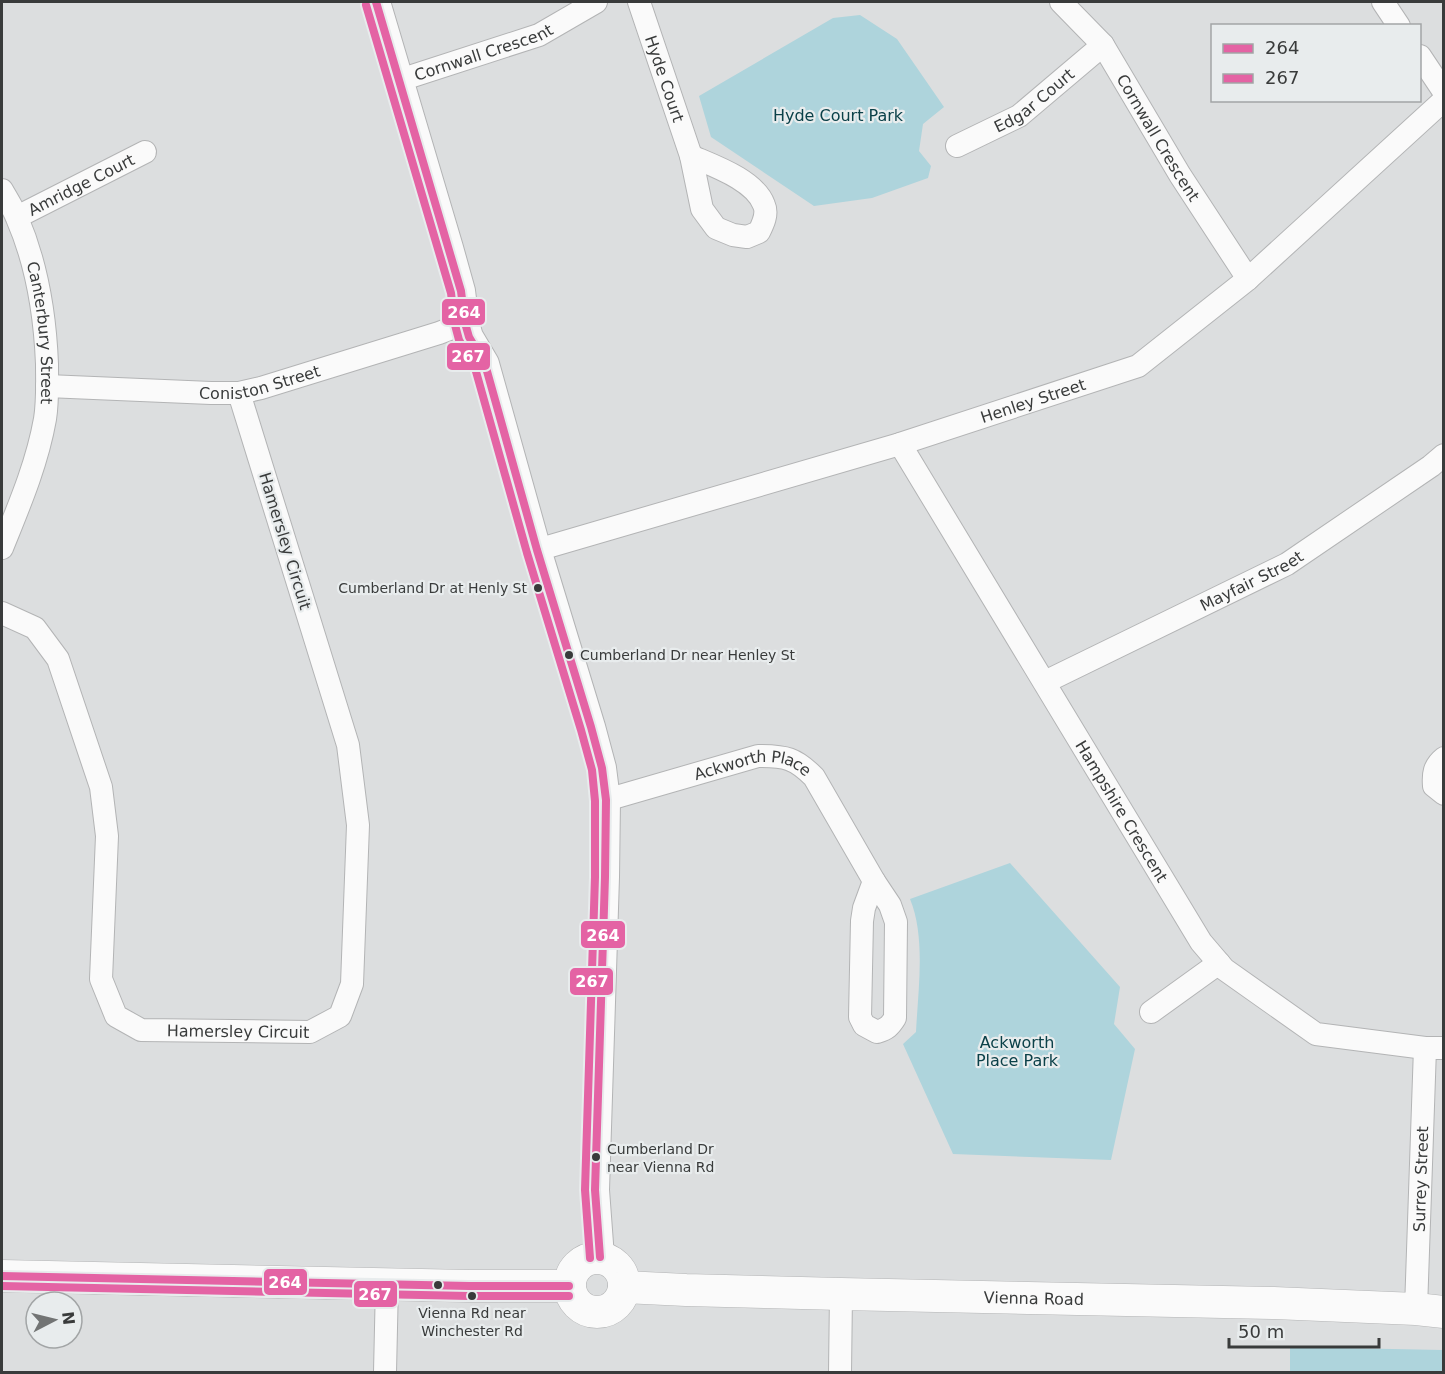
<svg xmlns="http://www.w3.org/2000/svg" width="1445" height="1374" font-family="'DejaVu Sans',sans-serif">
  <style>
    .green { fill: #aed4dc }
    .lines { fill: none; stroke-linecap: round; stroke-linejoin: round }
    .minor-casing { stroke: #b3b4b5; stroke-width: 24 }
    .tertiary-casing { stroke: #b3b4b5; stroke-width: 30 }
    .secondary-casing { stroke: #b3b4b5; stroke-width: 33 }
    .minor { stroke: #fafafa; stroke-width: 22 }
    .tertiary { stroke: #fafafa; stroke-width: 28 }
    .secondary { stroke: #fafafa; stroke-width: 32 }
    .bus-1-casing { stroke: #e8eced; stroke-width: 12 }
    .bus-2-casing { stroke: #e8eced; stroke-width: 12 }
    .bus-1 { stroke: #e463a4; stroke-width: 8 }
    .bus-2 { stroke: #e463a4; stroke-width: 8 }
    .bus-dot { fill: #393b3b; stroke: #e8eced; stroke-width: 2 }
    .labels { text-anchor: middle; dominant-baseline: central; stroke-width: 4.5; stroke-linejoin: round; paint-order: stroke }
    .bus-label { font-size: 14px; fill: #393b3b; stroke: #e8eced; text-anchor: start }
    .street-label { font-size: 16px; fill: #393b3b; stroke: #e8eced }
    .park-label { font-size: 16px; fill: #0b4149; stroke: #e8eced }
    .line-badge { stroke: #e8eced; stroke-width: 2 }
    .badge-label { font-size: 16px; text-anchor: middle; font-weight: bold; fill: #fff }
  </style>
  <rect width="100%" height="100%" fill="#dcdedf"/>
  <!-- green -->
  <g class="green">
    <polygon points="860,15 897,39 944,107 923,124 919,151 931,166 928,178 872,198 814,206 711,137 699,96 833,18"/>
    <path d="M 1010,863 L 1120,987 L 1114,1024 L 1135,1049 L 1111,1160 L 953,1154 L 903,1044 L 916,1032 C 918,990 926,938 910,899 Z"/>
    <polygon points="1290,1347 1443,1350 1443,1372 1290,1372"/>
  </g>
  <g class="lines">
    <!-- minor casing -->
    <g class="minor-casing">
      <g id="minor">
        <path id="s1" d="M 639,2 L 691,156"/>
        <path id="s2" d="M 1061,2 L 1103,45 L 1180,175 L 1248,279"/>
        <polyline points="1383,2 1399,26"/>
        <polyline points="1420,56 1444,92"/>
        <path id="s3" d="M 400,80 L 539,35 L 596,2"/>
        <path id="s4" d="M 957,146 L 1019,116 L 1103,45"/>
        <path d="M 691,156 C 714,166 755,180 764,205 C 768,214 763,224 759,232 L 747,237 L 733,235 L 716,228 L 702,209 Z"/>
        <path id="s5" d="M 2,190 C 7,199 13,208 17,218 C 37,264 45,314 47,364 C 47,382 48,401 45,419 C 37,464 19,506 2,548"/>
        <path id="s6" d="M 17,217 L 145,152"/>
        <path id="s7" d="M 47,386 L 211,393 L 239,393 L 261,388 L 439,333 L 465,323"/>
        <path id="s8" d="M 900,444 L 1201,942 L 1224,969 L 1316,1034 L 1425,1048 L 1444,1048"/>
        <path id="s9" d="M 537,550 L 900,444 L 1138,366 L 1248,279 L 1444,100"/>
        <path id="s10" d="M 2,613 L 35,628 L 58,659 L 101,787 L 107,836 L 101,979 L 116,1016 L 141,1030 L 310,1032 L 340,1016 L 352,984 L 358,825 L 348,745 L 239,393"/>
        <path id="s11" d="M 1045,682 L 1287,564 L 1431,466 L 1444,455"/>
        <path d="M 1444,758 C 1434,766 1433,774 1434,786 L 1444,794"/>
        <path id="s12" d="M 606,800 L 758,756 C 786,756 795,758 814,777 L 874,881"/>
        <path d="M 874,881 L 890,905 L 896,922 L 895,1018 C 890,1026 887,1029 877,1032 L 864,1025 L 860,1017 L 862,921 L 864,908 Z"/>
        <polyline points="1151,1012 1219,963"/>
        <path id="s13" d="M 1416,1309 L 1425,1048"/>
        <polyline points="385,1372 387,1284"/>
        <polyline points="840,1372 841,1294"/>
      </g>
    </g>
    <!-- tertiary casing -->
    <g class="tertiary-casing">
      <polyline id="tertiary" points="376,2 449,248 461,291 465,323 469,337 485,364 537,550 591,727 602,768 606,800 605,877 595,1190 600,1257"/>
    </g>
    <!-- secondary casing -->
    <g class="secondary-casing">
      <g id="secondary">
        <circle cx="597" cy="1285" r="27"/>
        <polyline points="2,1276 469,1286 569,1286"/>
        <path id="s14" d="M 624,1287 L 686,1290 L 841,1294 L 1274,1303 L 1416,1309 L 1444,1312"/>
      </g>
    </g>
    <!-- minor -->
    <use href="#minor" class="minor"/>
    <!-- tertiary -->
    <use href="#tertiary" class="tertiary"/>
    <!-- secondary -->
    <use href="#secondary" class="secondary"/>
    <!-- bus-1 casing -->
    <g class="bus-1-casing">
      <g id="bus-1">
        <polyline points="376,2 461,291 465,323 469,337 485,364 537,550 591,727 602,768 606,800 605,877 595,1190 600,1257"/>
        <polyline points="2,1276 469,1286 569,1286"/>
      </g>
    </g>
    <!-- bus-2 casing -->
    <g class="bus-2-casing">
      <g id="bus-2">
        <polyline points="366,5 451,293 455,325 459,340 475,368 527,553 581,730 592,770 595,801 595,877 585,1190 590,1258"/>
        <polyline points="2,1286 469,1296 569,1296"/>
      </g>
    </g>
    <!-- bus-1 -->
    <use href="#bus-1" class="bus-1"/>
    <!-- bus-2 -->
    <use href="#bus-2" class="bus-2"/>
  </g>
  <!-- markers -->
  <g class="bus-dot">
    <circle cx="538" cy="588" r="5"/>
    <circle cx="569" cy="655" r="5"/>
    <circle cx="596" cy="1157" r="5"/>
    <circle cx="438" cy="1285" r="5"/>
    <circle cx="472" cy="1296" r="5"/>
  </g>
  <g class="labels">
    <!-- bus labels -->
    <g class="bus-label">
      <text x="527" y="588" text-anchor="end">Cumberland Dr at Henly St</text>
      <text x="580" y="655">Cumberland Dr near Henley St</text>
      <text x="607" y="1149">Cumberland Dr<tspan x="607" dy="18">near Vienna Rd</tspan></text>
      <text x="472" y="1313" text-anchor="middle">Vienna Rd near<tspan x="472" dy="18">Winchester Rd</tspan></text>
    </g>
    <!-- street labels -->
    <g class="street-label">
      <text stroke="none"><textPath href="#s3" startOffset="88">Cornwall Crescent</textPath></text>
      <text stroke="none"><textPath href="#s1" startOffset="81">Hyde Court</textPath></text>
      <text stroke="none"><textPath href="#s4" startOffset="90">Edgar Court</textPath></text>
      <text stroke="none"><textPath href="#s2" startOffset="168">Cornwall Crescent</textPath></text>
      <text stroke="none"><textPath href="#s6" startOffset="72">Amridge Court</textPath></text>
      <text stroke="none"><textPath href="#s5" startOffset="150">Canterbury Street</textPath></text>
      <text stroke="none"><textPath href="#s7" startOffset="214">Coniston Street</textPath></text>
      <text stroke="none"><textPath href="#s9" startOffset="518">Henley Street</textPath></text>
      <text transform="translate(285 541) rotate(73)">Hamersley Circuit</text>
      <text stroke="none"><textPath href="#s11" startOffset="230">Mayfair Street</textPath></text>
      <text stroke="none"><textPath href="#s12" startOffset="153">Ackworth Place</textPath></text>
      <text stroke="none"><textPath href="#s8" startOffset="429">Hampshire Crescent</textPath></text>
      <text stroke="none"><textPath href="#s10" startOffset="568">Hamersley Circuit</textPath></text>
      <text stroke="none"><textPath href="#s13" startOffset="130">Surrey Street</textPath></text>
      <text stroke="none"><textPath href="#s14" startOffset="410">Vienna Road</textPath></text>
    </g>
    <!-- park labels -->
    <g class="park-label">
      <text x="838" y="115">Hyde Court Park</text>
      <text x="1017" y="1042">Ackworth<tspan x="1017" dy="18">Place Park</tspan></text>
    </g>
  </g>
  <g class="line-badge">
    <rect x="441" y="298" width="45" height="28" rx="6" fill="#e463a4"/>
    <rect x="446" y="342" width="45" height="29" rx="6" fill="#e463a4"/>
    <rect x="580" y="920" width="46" height="29" rx="6" fill="#e463a4"/>
    <rect x="569" y="967" width="45" height="29" rx="6" fill="#e463a4"/>
    <rect x="263" y="1268" width="45" height="28" rx="6" fill="#e463a4"/>
    <rect x="353" y="1280" width="45" height="28" rx="6" fill="#e463a4"/>
  </g>
  <g class="badge-label">
    <text x="464" y="318">264</text>
    <text x="468" y="362">267</text>
    <text x="603" y="941">264</text>
    <text x="592" y="987">267</text>
    <text x="285" y="1288">264</text>
    <text x="375" y="1300">267</text>
  </g>
  <!-- border -->
  <rect width="1445" height="1374" fill="none" stroke="#393b3b" stroke-width="6"/>
  <!-- legend -->
  <rect x="1211" y="24" width="210" height="78" fill="#e8eced" stroke="#a2a5a6" stroke-width="1.5"/>
  <rect x="1223" y="44" width="30" height="9" fill="#e463a4" stroke="#a2a5a6" stroke-width="1.5"/>
  <text x="1265" y="54" font-size="18" fill="#393b3b">264</text>
  <rect x="1223" y="74" width="30" height="9" fill="#e463a4" stroke="#a2a5a6" stroke-width="1.5"/>
  <text x="1265" y="84" font-size="18" fill="#393b3b">267</text>
  <!-- north arrow -->
  <g transform="translate(54 1320) rotate(83)"><circle r="28" fill="#e8eced" stroke="#a2a5a6" stroke-width="1.5"/>
  <path d="M0-4.5L10 22L0 15L-10 22Z" fill="#727474"/>
  <text y="-9" font-size="16" font-weight="bold" text-anchor="middle" fill="#393b3b">N</text>
  </g>
  <!-- scale -->
  <path d="M1229 1338v9h150v-9" fill="none" stroke="#393b3b" stroke-width="3"/>
  <text x="1238" y="1338" font-size="18" fill="#393b3b" stroke="#e8eced" stroke-width="4.5" paint-order="stroke">50 m</text>
</svg>
